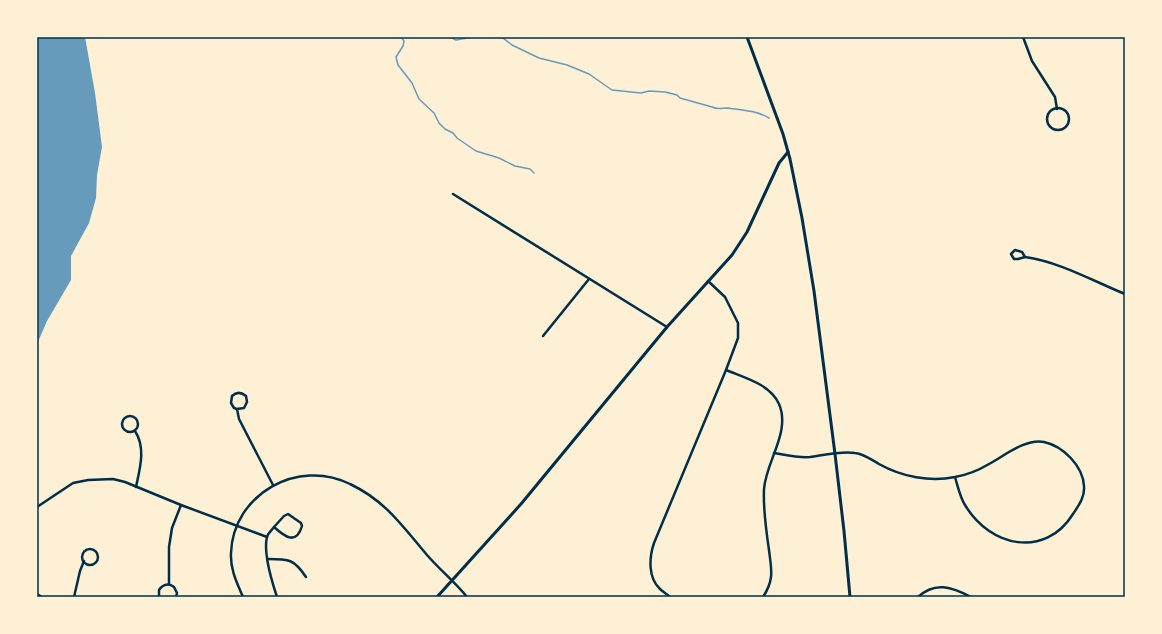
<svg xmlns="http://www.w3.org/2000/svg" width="1162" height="634" font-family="Inter,sans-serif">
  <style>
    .water { fill: #669bbc }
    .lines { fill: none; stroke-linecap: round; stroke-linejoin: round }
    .stream { stroke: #669bbc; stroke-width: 1.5 }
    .minor { stroke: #003049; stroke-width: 2.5 }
    .tertiary { stroke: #003049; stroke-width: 3 }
    .neatline { fill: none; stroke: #003049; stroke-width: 1.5 }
  </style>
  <rect width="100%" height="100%" fill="#fdf0d5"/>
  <!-- water -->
  <polygon class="water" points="37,37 85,37 95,93 102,147 97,175 96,198 89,223 71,256 71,280 47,321 37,344"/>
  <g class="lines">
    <!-- stream -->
    <g class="stream">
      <polyline points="401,37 404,41 403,46 396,57 398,65 412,83 419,99 434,113 439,123 445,129 453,133 457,138 476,151 499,158 515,166 530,169 534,173"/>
      <polyline points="450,37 456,40 473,37"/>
      <path d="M 494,37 L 503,38 L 512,45 L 539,58 L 567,65 L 589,74 L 612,90 L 641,93 L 649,91 L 665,92 L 677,95 L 680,98 L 712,107 C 717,110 722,108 728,108 C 742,110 758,111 769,118"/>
    </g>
    <!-- minor -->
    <g class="minor">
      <polyline points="1023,37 1032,61 1055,97 1057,109"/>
      <circle cx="1058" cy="119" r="11"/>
      <polyline points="453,194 667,327"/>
      <polygon points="1015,250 1022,252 1025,257 1018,259 1014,259 1011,254"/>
      <path d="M 1025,257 C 1060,262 1093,281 1125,294"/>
      <polyline points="543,336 589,279"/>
      <path d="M 726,370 C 745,378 770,384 779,404 C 791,432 766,461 764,489 C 763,510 766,530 769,550 C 770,559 772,569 771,577 C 770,585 767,591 763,597"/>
      <path d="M 237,409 L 244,408 L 247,402 L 246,396 C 241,392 236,392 232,396 L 231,403 L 234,408 L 237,409 L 239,419 L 273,485"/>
      <circle cx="130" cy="424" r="8"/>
      <path d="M 135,431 C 146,448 140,468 136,487"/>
      <path d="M 774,453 C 786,455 798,458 810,457 C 824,455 841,451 855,453 C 864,454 872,460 879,464 C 902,477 930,482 955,477 C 967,475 979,470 989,464 C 1004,456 1026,438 1044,442 C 1063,446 1083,466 1084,486 C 1085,497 1079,505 1073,514 C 1045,559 990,547 965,505 C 960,497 958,487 955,477"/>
      <polyline points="37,507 73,483 88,480 113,479 125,482 181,505 267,537"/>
      <path d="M 288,514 L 301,523 L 302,526 C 296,546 284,536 274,527 L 284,516 Z"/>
      <path d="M 274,527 C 272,530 268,533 267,537 C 263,553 272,582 277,597"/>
      <circle cx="90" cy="557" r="8"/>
      <path d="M 268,559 C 289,559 294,559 306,577"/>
      <polyline points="169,584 169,547 172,528 181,505"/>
      <polyline points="37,594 42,597"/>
      <polyline points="74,597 80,571 84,561"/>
      <path d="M 159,597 L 159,590 C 163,584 169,583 174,587 L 177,593 L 176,597"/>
      <path d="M 243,597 C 237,583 230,569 231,553 C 233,494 298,458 350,484 C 386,501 403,527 427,555 C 440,570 455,582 467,597"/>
      <path d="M 670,597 C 667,594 663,592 660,589 C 648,578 649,558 654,543 L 726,370 L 738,338 L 738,323 L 725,297 L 708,281"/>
      <path d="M 918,597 C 935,581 952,587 971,597"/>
    </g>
    <!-- tertiary -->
    <g class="tertiary">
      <polyline points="747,37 783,134 790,159 802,218 814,291 835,454 844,531 850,597"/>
      <polyline points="437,597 521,504 667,327 732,255 747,232 779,163 788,152"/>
    </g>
  </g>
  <!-- border -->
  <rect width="1162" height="634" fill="none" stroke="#fdf0d5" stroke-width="76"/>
  <rect x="38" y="38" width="1086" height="558" class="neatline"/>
</svg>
